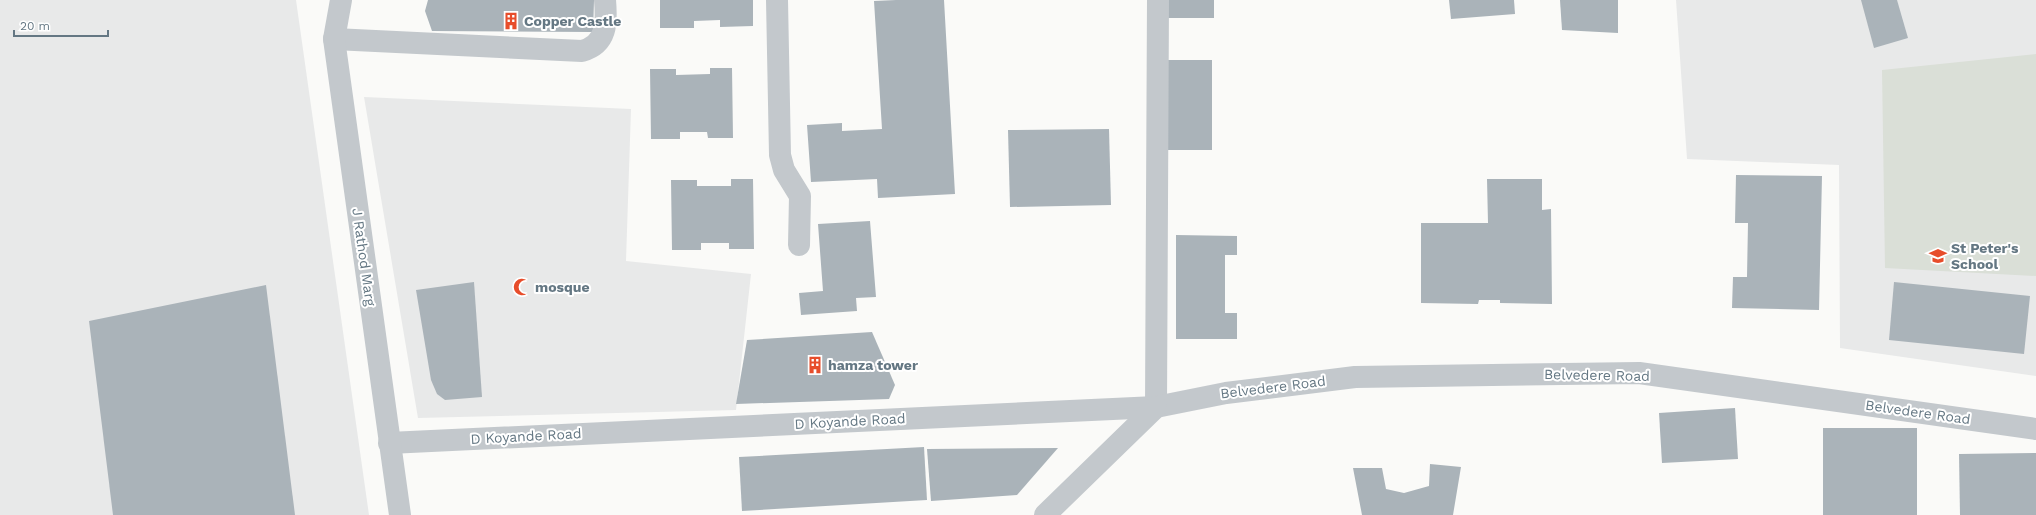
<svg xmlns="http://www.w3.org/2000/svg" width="2036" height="515" font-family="'Work Sans',sans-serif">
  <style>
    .built { fill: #e8e9e9 }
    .green { fill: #dadfd7 }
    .building { fill: #aab3b9 }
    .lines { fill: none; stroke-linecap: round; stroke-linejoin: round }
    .minor { stroke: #c3c8cc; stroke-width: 22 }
    .tertiary { stroke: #c3c8cc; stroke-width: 22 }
    .labels { text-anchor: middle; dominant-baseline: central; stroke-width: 4; stroke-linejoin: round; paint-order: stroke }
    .poi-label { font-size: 14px; font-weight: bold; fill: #647783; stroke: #fff; text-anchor: start }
    .street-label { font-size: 14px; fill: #647783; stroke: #fff }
  </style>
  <rect width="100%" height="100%" fill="#fafaf8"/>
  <!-- built -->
  <g class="built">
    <polygon points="0,0 296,0 369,515 0,515"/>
    <polygon points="1676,0 2036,0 2036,376 1840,348 1839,165 1687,159"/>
    <polygon points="364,97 631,109 626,261 751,274 736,410 418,418"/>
  </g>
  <!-- green -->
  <polygon class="green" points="2036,54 2036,276 1885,268 1882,70"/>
  <!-- building -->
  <g class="building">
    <polygon points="428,0 594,0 593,32 432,31 425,11"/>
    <polygon points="660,0 753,0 753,26 720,27 720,20 694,21 694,28 660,28"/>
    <polygon points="896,0 944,0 955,194 878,198 877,179 811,182 807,125 842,123 842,131 882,129 874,1"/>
    <polygon points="1168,0 1214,0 1214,18 1167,18"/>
    <polygon points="1449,0 1514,0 1515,14 1451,19"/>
    <polygon points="1560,0 1618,0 1618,33 1562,30"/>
    <polygon points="1861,0 1897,0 1908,38 1874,48"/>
    <polygon points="1166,60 1212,60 1212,150 1167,150"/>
    <polygon points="710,68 732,68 733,138 708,138 707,132 680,132 680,139 651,139 650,69 676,69 676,75 710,74"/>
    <polygon points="1109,129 1111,205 1010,207 1008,130"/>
    <polygon points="1736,175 1822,176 1819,310 1732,308 1733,277 1747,277 1748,223 1735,223"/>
    <polygon points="731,179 753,179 754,249 729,249 729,243 701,243 701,250 672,250 671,180 697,180 697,186 731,186"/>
    <polygon points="1487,179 1542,179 1542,210 1551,209 1552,304 1500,303 1500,300 1479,300 1478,304 1421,303 1421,223 1488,223"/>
    <polygon points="870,221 876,297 856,298 857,311 801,315 799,293 823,291 818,224"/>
    <polygon points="1176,235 1237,236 1237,255 1225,255 1225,313 1237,313 1237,339 1176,339"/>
    <polygon points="474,282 482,397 445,400 437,394 431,380 416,290"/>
    <polygon points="1894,282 2030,296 2024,354 1889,340"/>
    <polygon points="266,285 295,515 113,515 89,321"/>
    <polygon points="872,332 895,385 889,399 736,404 747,340"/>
    <polygon points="1735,408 1738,459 1662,463 1659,413"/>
    <rect x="1823" y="428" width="94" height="87"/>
    <polygon points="924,447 927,500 742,511 739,457"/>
    <polygon points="1058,448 1017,495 931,501 927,449"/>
    <polygon points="2036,453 2036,515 1960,515 1959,454"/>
    <polygon points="1430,464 1461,467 1453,515 1362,515 1353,468 1382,468 1386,489 1404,493 1429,486"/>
  </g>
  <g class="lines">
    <!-- minor -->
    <g class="minor">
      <polyline points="777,0 780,155 784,170 800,196 799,245"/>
      <path d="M 334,39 L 582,51 C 607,44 607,23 605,0"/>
      <polyline points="1156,407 1158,0"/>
      <polyline points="389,443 1156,407 1226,393 1355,377 1639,373 2036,429"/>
      <polyline points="1045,515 1156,407"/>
    </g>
    <!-- tertiary -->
    <polyline class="tertiary" points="341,0 334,39 400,515"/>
  </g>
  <!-- icons -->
  <defs>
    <g id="building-bare" transform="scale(1.38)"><path d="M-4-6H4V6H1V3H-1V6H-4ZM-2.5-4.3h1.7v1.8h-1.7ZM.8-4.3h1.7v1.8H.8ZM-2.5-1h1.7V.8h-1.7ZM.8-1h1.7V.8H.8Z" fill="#e74d2b" stroke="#fff" stroke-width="2.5" paint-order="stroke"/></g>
    <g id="school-bare" transform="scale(1.38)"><path d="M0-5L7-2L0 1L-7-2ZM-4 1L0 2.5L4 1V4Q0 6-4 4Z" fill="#e74d2b" stroke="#fff" stroke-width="2.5" paint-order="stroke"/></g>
    <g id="mosque-bare" transform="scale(1.38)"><path d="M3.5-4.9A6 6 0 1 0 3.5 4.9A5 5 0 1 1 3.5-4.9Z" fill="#e74d2b" stroke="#fff" stroke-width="2.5" paint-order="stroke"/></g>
  </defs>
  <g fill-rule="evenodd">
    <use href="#building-bare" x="511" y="21"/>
    <use href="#school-bare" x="1938" y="256"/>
    <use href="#mosque-bare" x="522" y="287"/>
    <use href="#building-bare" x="815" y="365"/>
  </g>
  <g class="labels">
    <!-- poi labels -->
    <g class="poi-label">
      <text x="524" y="21">Copper Castle</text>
      <text x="1951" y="248">St Peter's<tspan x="1951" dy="16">School</tspan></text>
      <text x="535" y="287">mosque</text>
      <text x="828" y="365">hamza tower</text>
    </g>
    <!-- street labels -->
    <g class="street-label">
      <text transform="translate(364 257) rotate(82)">J Rathod Marg</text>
      <text transform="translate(1597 375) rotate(1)">Belvedere Road</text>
      <text transform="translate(1273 387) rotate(-7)">Belvedere Road</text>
      <text transform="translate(1918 412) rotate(8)">Belvedere Road</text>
      <text transform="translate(850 421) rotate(-3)">D Koyande Road</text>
      <text transform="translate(526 436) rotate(-3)">D Koyande Road</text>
    </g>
  </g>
  <!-- scale -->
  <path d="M14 30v6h94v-6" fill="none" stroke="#647783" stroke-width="2"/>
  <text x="20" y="30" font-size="12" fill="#647783" stroke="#ffffff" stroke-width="3" paint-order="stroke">20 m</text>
</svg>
